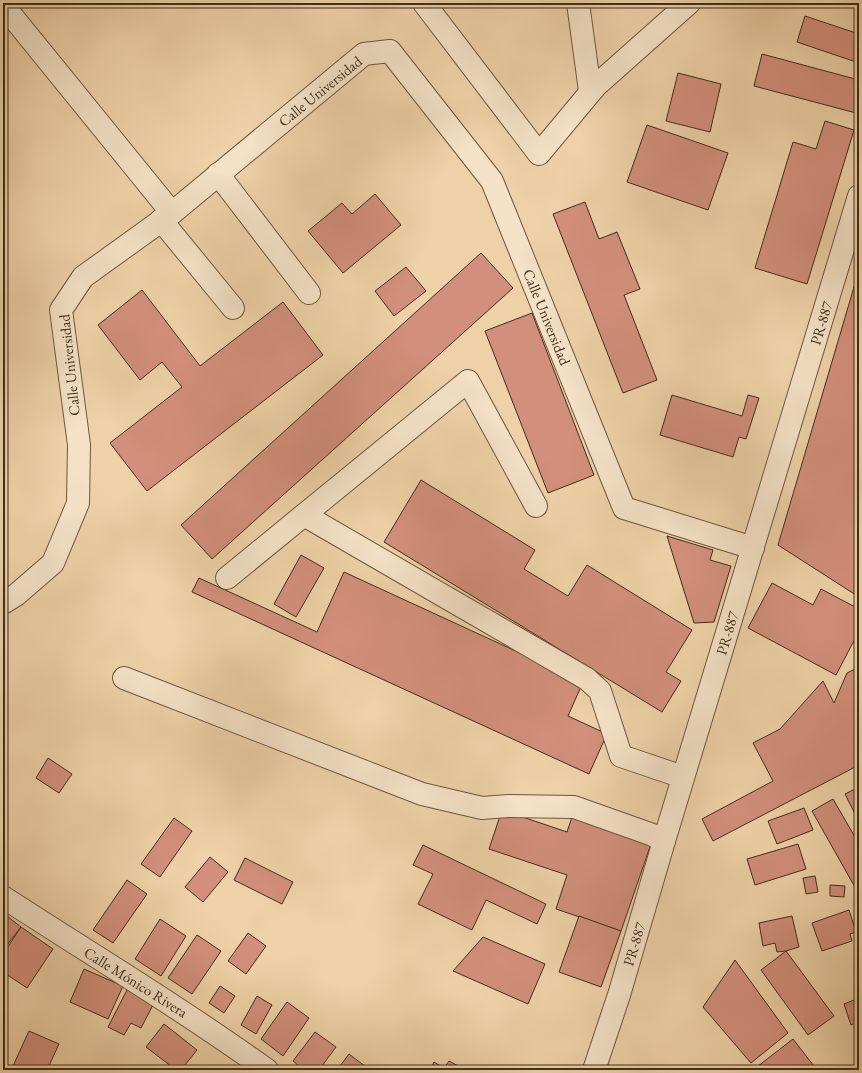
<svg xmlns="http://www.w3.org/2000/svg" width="862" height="1073" font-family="'EB Garamond',serif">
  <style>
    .building { fill: #d28f7b; stroke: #402e1b }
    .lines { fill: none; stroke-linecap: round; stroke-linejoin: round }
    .minor-casing { stroke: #6c573e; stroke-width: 24 }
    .minor { stroke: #f4e1c6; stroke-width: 22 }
    .labels { text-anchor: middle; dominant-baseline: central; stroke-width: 3; stroke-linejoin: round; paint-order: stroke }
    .street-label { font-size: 15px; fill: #402e1b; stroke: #f4e1c6 }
  </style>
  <rect width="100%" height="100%" fill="#eed1a8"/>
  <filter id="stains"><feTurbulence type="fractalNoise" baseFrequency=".005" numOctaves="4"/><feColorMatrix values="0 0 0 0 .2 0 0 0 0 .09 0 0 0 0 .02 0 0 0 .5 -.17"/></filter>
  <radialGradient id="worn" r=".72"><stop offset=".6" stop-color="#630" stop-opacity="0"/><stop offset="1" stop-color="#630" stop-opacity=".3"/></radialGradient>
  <!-- building -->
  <g class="building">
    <polygon points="805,16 859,34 859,63 797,42"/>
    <polygon points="762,54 859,80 859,101 856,113 754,86"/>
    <polygon points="678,73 721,84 710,132 666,121"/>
    <polygon points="825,121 854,130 807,284 755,268 793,142 816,149"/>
    <polygon points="647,125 728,153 708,210 627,182"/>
    <polygon points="375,194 401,225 343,273 308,231 342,203 352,214"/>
    <polygon points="585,202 599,239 617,232 640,289 624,295 657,380 623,393 553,214"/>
    <polygon points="481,253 513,288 212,559 181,525"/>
    <polygon points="406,267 426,291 394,316 375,291"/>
    <polygon points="859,270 859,597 778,545"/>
    <polygon points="142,290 200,366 283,302 323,355 147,491 110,443 182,387 162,362 140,380 98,325"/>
    <polygon points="532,313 594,475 548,493 485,331"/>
    <polygon points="672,395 742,416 748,395 759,398 746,439 739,437 733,457 660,435"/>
    <polygon points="421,480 535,550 524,569 568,596 587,565 692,630 666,672 681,681 662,712 384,542"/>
    <polygon points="667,536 713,550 710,560 731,566 714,622 694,623"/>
    <polygon points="301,555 324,568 296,617 274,604"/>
    <polygon points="344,572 583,682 568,716 607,734 589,774 192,592 199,578 317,632"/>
    <polygon points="772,583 813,605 821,589 859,609 859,631 836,675 748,628"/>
    <polygon points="859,667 859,765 713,841 702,819 773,781 753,743 780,729 823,681 834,703 847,673"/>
    <polygon points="48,758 72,774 59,793 36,778"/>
    <polygon points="859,787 859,820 858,820 845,794"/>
    <polygon points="833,799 859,844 859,887 856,889 812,811"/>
    <polygon points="804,808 813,830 777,844 768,821"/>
    <polygon points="502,810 567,832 574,811 653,838 621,931 556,909 567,875 489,849"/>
    <polygon points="174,818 192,831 160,877 141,864"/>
    <polygon points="798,844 806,869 755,885 747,859"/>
    <polygon points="423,845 546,904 537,924 486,900 472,930 418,904 433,874 413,865"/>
    <polygon points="210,857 228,872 203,902 185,887"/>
    <polygon points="245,858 293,882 282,904 234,880"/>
    <polygon points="815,876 818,892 806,894 803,878"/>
    <polygon points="127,880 147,894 113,943 93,930"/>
    <polygon points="830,885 845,886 844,897 830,896"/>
    <polygon points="849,910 856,932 850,934 852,941 822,951 812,923"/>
    <polygon points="3,913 21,927 3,950"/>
    <polygon points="579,916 621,931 601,987 559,972"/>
    <polygon points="792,916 799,947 786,951 777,952 775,943 763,946 759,923"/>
    <polygon points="160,919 186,936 161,976 135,959"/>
    <polygon points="21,927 53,949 27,988 3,972 3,954"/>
    <polygon points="248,933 266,946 246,974 228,961"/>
    <polygon points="197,935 221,951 192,994 168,978"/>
    <polygon points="483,937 545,964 528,1004 453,971"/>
    <polygon points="786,951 834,1016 808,1035 761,970"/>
    <polygon points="735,960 788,1033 751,1063 703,1007"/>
    <polygon points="84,969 123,986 108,1019 70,1002"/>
    <polygon points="220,986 235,996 224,1013 209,1003"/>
    <polygon points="127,990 154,1003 141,1028 131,1023 124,1035 108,1027"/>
    <polygon points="257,996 272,1005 256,1034 241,1025"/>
    <polygon points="859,998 859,1022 851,1025 844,1004"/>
    <polygon points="287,1002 309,1018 283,1056 261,1039"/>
    <polygon points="164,1024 197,1050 181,1070 176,1070 146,1047"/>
    <polygon points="29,1031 59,1044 47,1070 21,1070 13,1066"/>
    <polygon points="315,1032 336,1047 319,1070 304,1070 293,1061"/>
    <polygon points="793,1039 817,1070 753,1070"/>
    <polygon points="349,1054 370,1070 337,1070"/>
    <polygon points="449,1061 460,1067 458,1070 430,1070 434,1062 444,1068"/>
  </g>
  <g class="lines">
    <!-- minor casing -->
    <g class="minor-casing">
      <g id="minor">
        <polyline points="424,3 539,154 594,88"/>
        <polyline points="578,3 590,91 689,3"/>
        <polyline points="3,5 172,213"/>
        <polyline points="218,174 309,293"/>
        <polyline points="161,220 233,308"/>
        <polyline points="536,506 468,381 304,515 587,679 600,691 621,756 683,777"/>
        <polyline points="227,578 304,515"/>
        <polyline points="3,603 16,595 53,563 78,503 79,445 61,310 83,277 172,213 364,54 390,51 492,181 624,508 753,548"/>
        <polyline points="124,678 422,794 482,808 508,806 574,807 653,835 664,841"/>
        <path d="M 3,897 C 91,954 182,1009 267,1070"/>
        <polyline points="594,1070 619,995 664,841 859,196"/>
      </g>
    </g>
    <!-- minor -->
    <use href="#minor" class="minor"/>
  </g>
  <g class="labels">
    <!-- street labels -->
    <g class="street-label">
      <text transform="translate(320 91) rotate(-39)">Calle Universidad</text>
      <text transform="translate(547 317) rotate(68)">Calle Universidad</text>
      <text transform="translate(821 323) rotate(-73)">PR-887</text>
      <text transform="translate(69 365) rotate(-96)">Calle Universidad</text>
      <text transform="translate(727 633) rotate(-73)">PR-887</text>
      <text transform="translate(634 944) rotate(-73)">PR-887</text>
      <text transform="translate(136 982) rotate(32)">Calle Mónico Rivera</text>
    </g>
  </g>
  <!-- margin -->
  <rect width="862" height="1073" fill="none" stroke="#eed1a8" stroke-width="16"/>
  <rect x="4" y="4" width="854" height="1065" fill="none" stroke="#402e1b" stroke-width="2"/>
  <rect x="8" y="8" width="846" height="1057" fill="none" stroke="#402e1b"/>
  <rect width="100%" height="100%" filter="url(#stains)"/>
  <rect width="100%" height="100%" fill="url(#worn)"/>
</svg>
